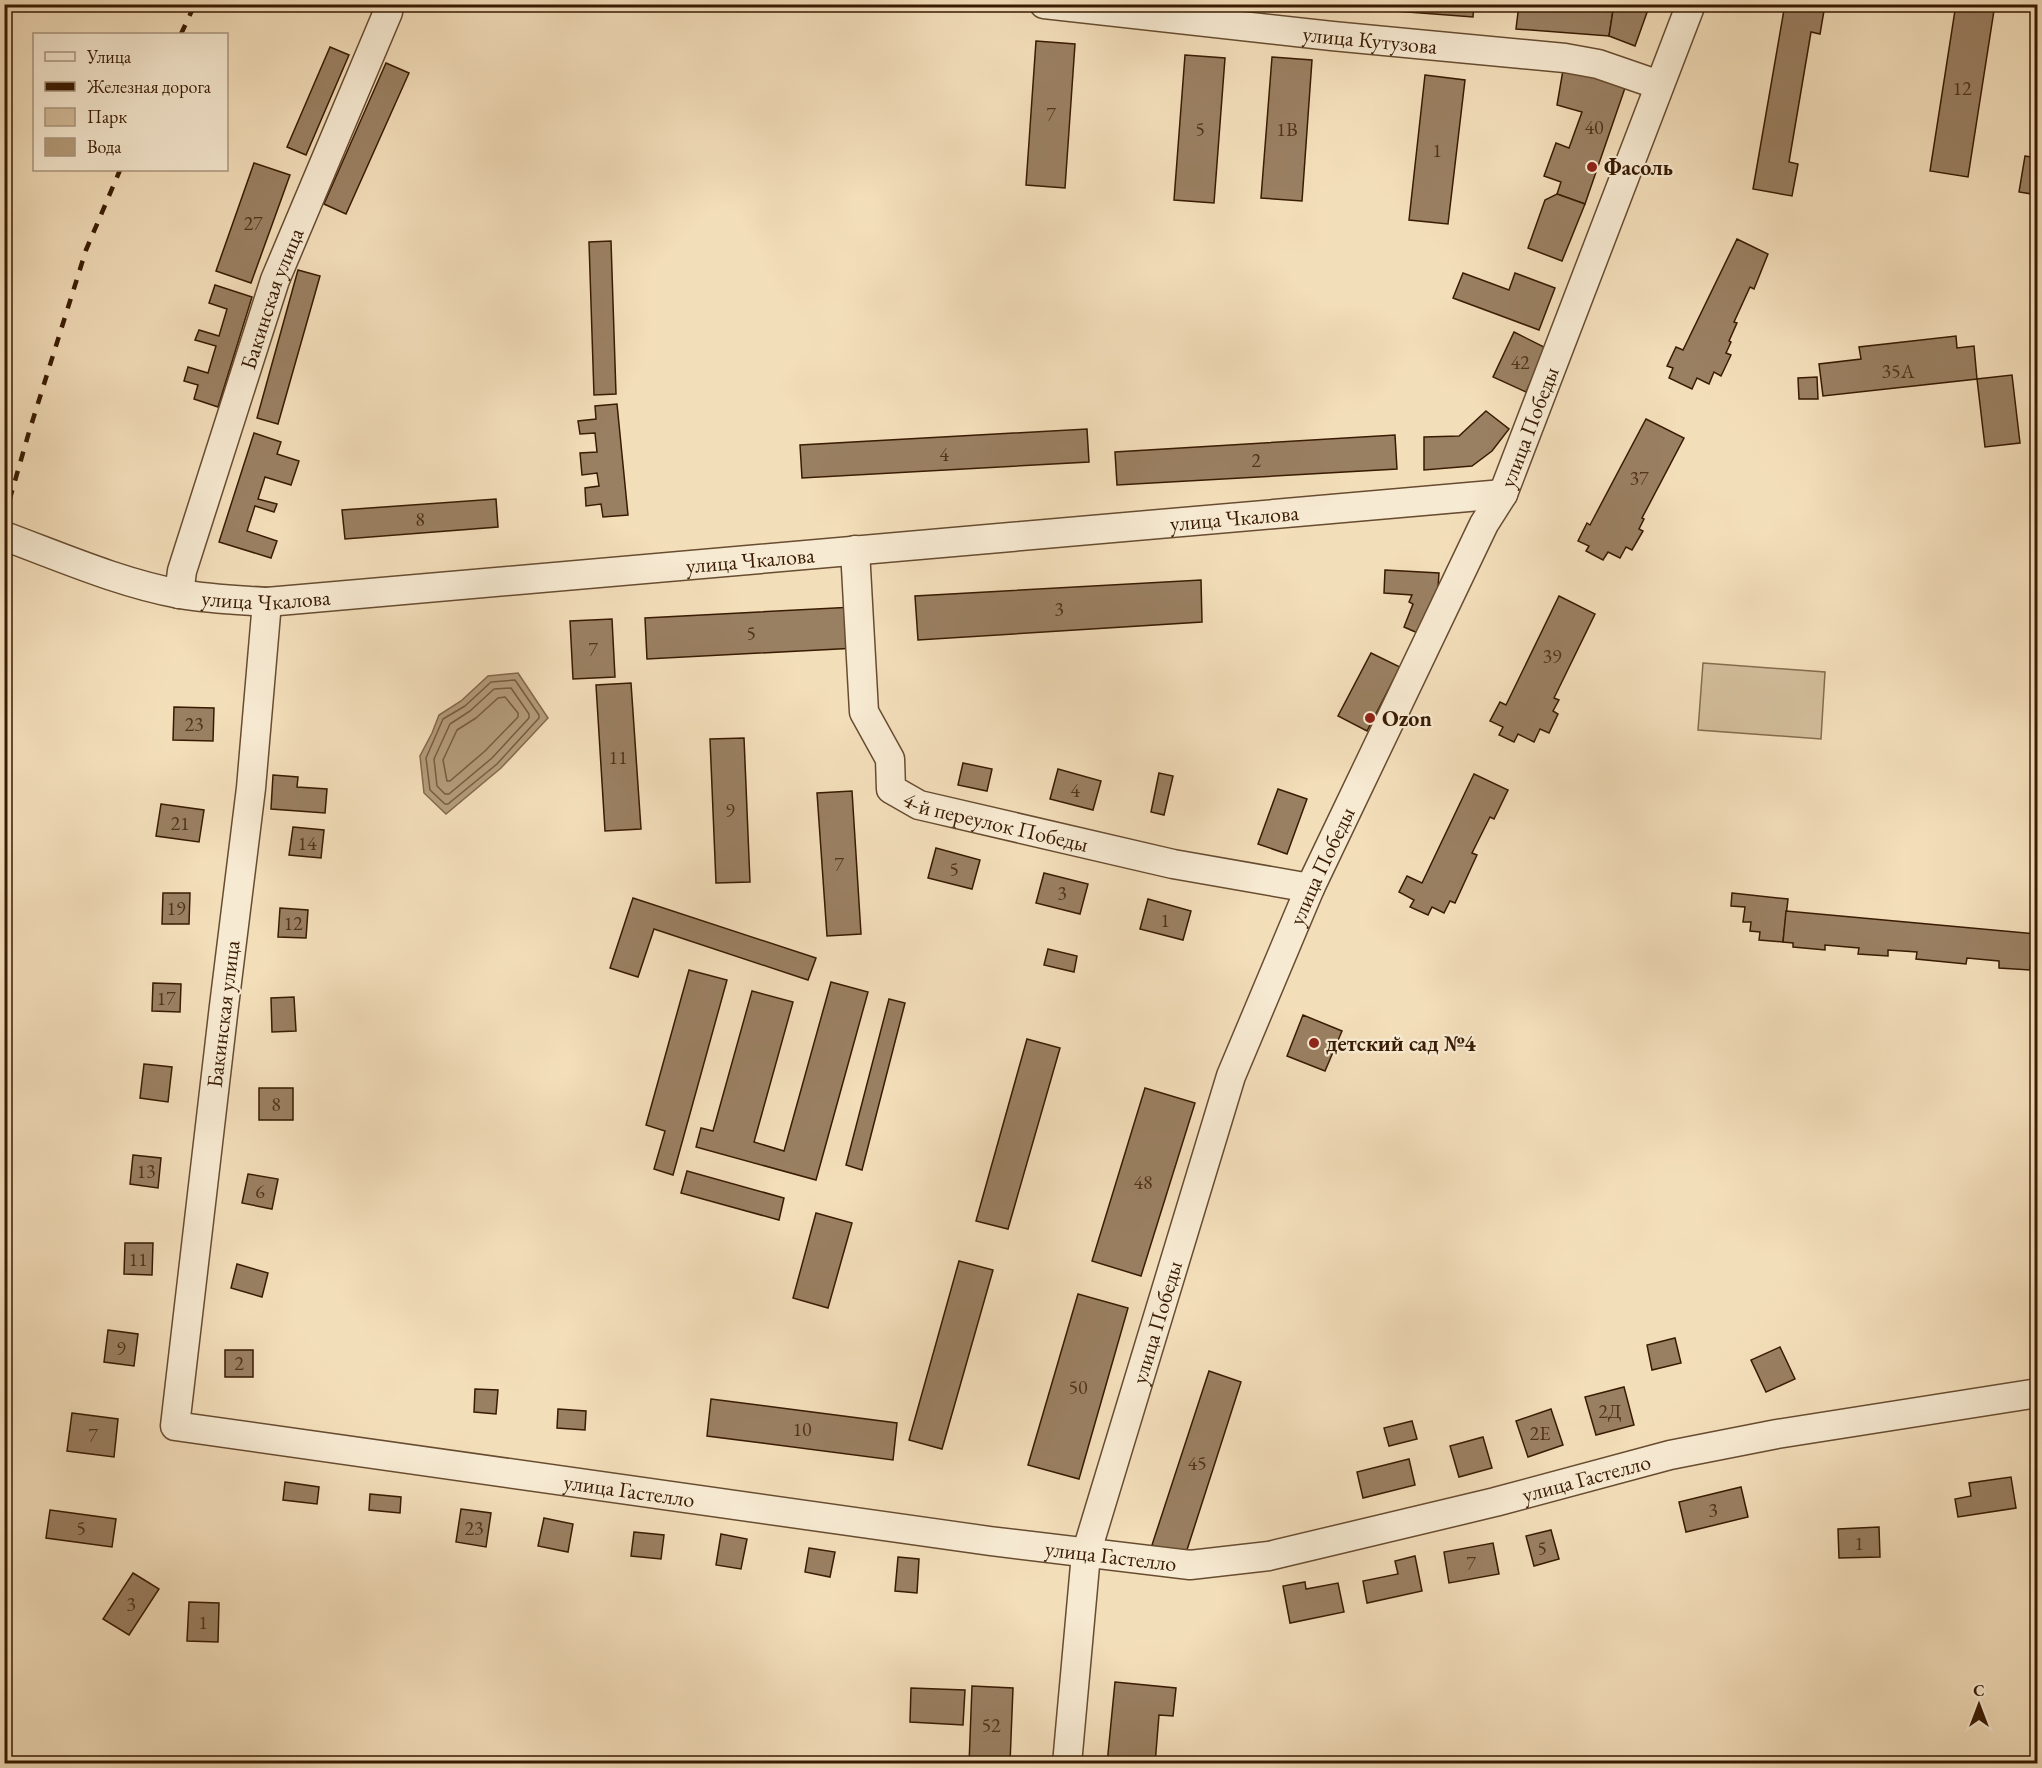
<svg xmlns="http://www.w3.org/2000/svg" width="2042" height="1768" font-family="'EB Garamond',serif">
  <style>
    .green { fill: #d3bd9b; stroke: #866c4e; stroke-width: 1.5 }
    .water { fill: #b49c7b; stroke: #83684b; stroke-width: 1.5 }
    .lines { fill: none; stroke-linecap: round; stroke-linejoin: round }
    .shore { stroke: #765c3e; stroke-width: 1.5 }
    .building { fill: #9a8062; stroke: #391b02; stroke-width: 1.5 }
    .minor-casing { stroke: #684c30; stroke-width: 31 }
    .minor { stroke: #f7ead2; stroke-width: 28 }
    .rail { stroke: #391b02; stroke-width: 4.5; stroke-dasharray: 10 10; stroke-linecap: butt }
    .poi-dot { fill: #8f2418; stroke: #f7ead2; stroke-width: 2 }
    .labels { text-anchor: middle; dominant-baseline: central; stroke-width: 4.5; stroke-linejoin: round; paint-order: stroke }
    .number-label { font-size: 20px; fill: #51341a }
    .street-label { font-size: 22px; fill: #391b02; stroke: #f7ead2 }
    .poi-label { font-size: 22px; font-weight: bold; fill: #391b02; stroke: #f7ead2; text-anchor: start }
  </style>
  <rect width="100%" height="100%" fill="#f3deba"/>
  <filter id="stains"><feTurbulence type="fractalNoise" baseFrequency=".00333" numOctaves="4"/><feColorMatrix values="0 0 0 0 .2 0 0 0 0 .09 0 0 0 0 .02 0 0 0 .5 -.17"/></filter>
  <radialGradient id="worn" r=".72"><stop offset=".6" stop-color="#630" stop-opacity="0"/><stop offset="1" stop-color="#630" stop-opacity=".3"/></radialGradient>
  <!-- green -->
  <polygon class="green" points="1703,663 1825,672 1821,739 1698,730"/>
  <!-- water -->
  <polygon class="water" points="518,673 548,718 501,768 446,814 424,793 420,756 432,733 439,715 461,701 488,676"/>
  <g class="lines">
    <!-- shore -->
    <g class="shore">
      <polygon points="515,680 539,715 539,718 497,764 448,804 445,804 430,790 426,758 443,719 465,706 491,682"/>
      <polygon points="511,688 529,714 529,718 492,758 449,794 445,794 437,786 434,759 450,724 470,711 494,689"/>
      <polygon points="505,697 518,713 518,717 485,751 450,781 447,781 443,760 457,730 476,718 498,698"/>
    </g>
  </g>
  <!-- building -->
  <g class="building">
    <polygon points="1355,4 1474,4 1473,17 1355,8"/>
    <polygon points="1519,4 1614,4 1609,36 1516,29"/>
    <polygon points="1614,4 1650,4 1635,46 1609,36"/>
    <polygon points="1785,4 1825,5 1820,34 1811,32 1789,162 1798,164 1792,196 1753,189"/>
    <polygon points="1956,4 1995,4 1968,177 1930,171"/>
    <polygon points="1036,41 1075,44 1065,188 1026,185"/>
    <polygon points="330,47 349,55 306,155 287,147"/>
    <polygon points="1185,55 1225,58 1214,203 1174,200"/>
    <polygon points="1272,57 1312,60 1302,201 1261,198"/>
    <polygon points="386,63 409,73 346,214 324,204"/>
    <polygon points="1563,70 1594,75 1625,88 1585,204 1557,194 1561,182 1544,176 1556,143 1569,148 1582,112 1557,105"/>
    <polygon points="1425,75 1465,80 1448,224 1409,220"/>
    <polygon points="2025,156 2038,158 2038,195 2019,192"/>
    <polygon points="254,163 290,175 251,283 216,271"/>
    <polygon points="1557,194 1585,204 1562,261 1528,248 1545,200"/>
    <polygon points="1737,239 1768,254 1754,289 1750,287 1734,322 1737,323 1729,341 1731,342 1726,353 1731,355 1721,376 1714,372 1709,384 1697,378 1692,389 1669,378 1673,368 1667,366 1676,347 1683,350"/>
    <polygon points="611,241 616,394 594,395 589,242"/>
    <polygon points="298,270 320,276 278,424 257,418"/>
    <polygon points="1463,273 1509,290 1515,273 1555,288 1539,330 1453,298"/>
    <polygon points="215,285 252,297 218,407 194,399 198,385 184,381 188,367 208,373 216,346 195,340 199,330 219,336 227,309 209,303"/>
    <polygon points="1514,332 1546,348 1526,392 1493,377"/>
    <polygon points="1956,336 1957,348 1974,346 1977,379 1823,396 1819,364 1861,359 1859,347"/>
    <polygon points="2012,375 2020,443 1985,447 1977,379"/>
    <polygon points="1817,377 1818,399 1799,399 1798,378"/>
    <polygon points="617,404 628,515 603,517 601,504 586,506 585,488 599,486 597,473 582,475 580,453 597,452 595,433 580,434 578,421 596,419 595,406"/>
    <polygon points="1486,411 1509,429 1492,451 1472,466 1424,470 1424,437 1459,436"/>
    <polygon points="1646,419 1684,438 1642,518 1644,519 1639,529 1643,531 1632,550 1626,547 1620,558 1608,552 1603,560 1586,551 1589,546 1578,541 1587,523 1590,525"/>
    <polygon points="1087,429 1089,462 802,478 800,445"/>
    <polygon points="254,433 281,442 277,454 299,461 291,485 265,477 258,499 277,504 274,512 255,506 247,531 277,541 271,558 219,542"/>
    <polygon points="1395,435 1397,469 1117,485 1115,452"/>
    <polygon points="496,499 498,527 345,539 342,510"/>
    <polygon points="1385,570 1439,573 1438,588 1420,634 1404,627 1413,604 1409,602 1412,595 1384,593"/>
    <polygon points="1201,580 1202,622 918,640 915,596"/>
    <polygon points="1559,596 1595,614 1554,698 1559,700 1553,711 1558,714 1549,733 1540,729 1534,742 1518,734 1514,742 1499,735 1503,727 1490,721 1500,702 1506,705"/>
    <polygon points="854,607 857,648 647,659 645,618"/>
    <polygon points="612,619 615,677 573,679 570,621"/>
    <polygon points="1371,653 1400,667 1367,731 1338,716"/>
    <polygon points="631,683 641,829 605,831 596,685"/>
    <polygon points="174,707 214,708 213,741 173,740"/>
    <polygon points="744,738 750,882 716,883 710,739"/>
    <polygon points="963,763 992,769 987,791 958,785"/>
    <polygon points="1058,769 1101,781 1093,810 1050,799"/>
    <polygon points="1159,773 1173,776 1164,815 1151,812"/>
    <polygon points="1474,774 1508,790 1494,819 1490,817 1472,853 1477,855 1455,903 1450,901 1444,913 1432,907 1428,915 1410,907 1414,900 1399,892 1407,876 1422,883"/>
    <polygon points="273,775 298,777 297,787 327,789 325,813 271,809"/>
    <polygon points="1278,789 1307,799 1287,854 1258,844"/>
    <polygon points="852,791 861,934 827,936 817,793"/>
    <polygon points="161,804 204,810 199,842 156,836"/>
    <polygon points="293,827 324,830 321,858 289,855"/>
    <polygon points="936,848 980,860 972,889 928,878"/>
    <polygon points="1044,873 1088,884 1080,914 1036,903"/>
    <polygon points="163,893 190,893 189,924 162,924"/>
    <polygon points="1732,893 1788,899 1783,942 1759,940 1760,932 1750,931 1751,922 1743,922 1745,907 1731,906"/>
    <polygon points="633,898 816,958 808,980 654,929 638,977 610,968"/>
    <polygon points="1148,899 1191,911 1183,940 1140,929"/>
    <polygon points="280,908 308,910 306,938 278,937"/>
    <polygon points="1786,911 2038,934 2038,967 2030,966 2030,970 1999,968 1999,961 1967,958 1966,964 1916,959 1917,952 1888,950 1888,956 1858,954 1859,948 1825,945 1825,950 1793,947 1793,943 1783,942"/>
    <polygon points="1048,949 1077,956 1074,972 1044,965"/>
    <polygon points="689,970 727,980 673,1175 654,1169 665,1131 646,1125"/>
    <polygon points="831,982 868,992 816,1180 696,1147 701,1128 713,1131 752,991 793,1002 754,1142 784,1151"/>
    <polygon points="153,983 181,984 180,1012 152,1011"/>
    <polygon points="294,997 296,1031 272,1032 271,998"/>
    <polygon points="889,999 905,1003 862,1170 846,1165"/>
    <polygon points="1303,1015 1342,1031 1325,1071 1287,1056"/>
    <polygon points="1027,1039 1060,1048 1008,1229 976,1221"/>
    <polygon points="144,1064 172,1067 168,1102 140,1098"/>
    <rect x="259" y="1088" width="34" height="32"/>
    <polygon points="1145,1088 1195,1103 1141,1276 1092,1261"/>
    <polygon points="133,1155 161,1158 158,1188 130,1184"/>
    <polygon points="687,1171 784,1198 779,1220 681,1193"/>
    <polygon points="248,1174 278,1179 272,1209 242,1203"/>
    <polygon points="816,1213 852,1223 828,1308 793,1298"/>
    <polygon points="125,1243 153,1243 152,1275 124,1274"/>
    <polygon points="959,1261 993,1270 942,1449 909,1440"/>
    <polygon points="237,1264 268,1273 262,1297 231,1288"/>
    <polygon points="1078,1294 1128,1308 1079,1479 1028,1465"/>
    <polygon points="108,1330 138,1334 134,1366 104,1362"/>
    <polygon points="1675,1338 1681,1363 1652,1370 1647,1345"/>
    <polygon points="1780,1347 1795,1379 1766,1392 1751,1360"/>
    <rect x="225" y="1350" width="28" height="27"/>
    <polygon points="1209,1371 1241,1382 1185,1556 1152,1545"/>
    <polygon points="1624,1387 1634,1425 1596,1435 1585,1397"/>
    <polygon points="475,1389 498,1390 496,1414 474,1412"/>
    <polygon points="711,1399 897,1423 893,1460 707,1436"/>
    <polygon points="558,1409 586,1411 585,1430 557,1428"/>
    <polygon points="1551,1409 1563,1445 1528,1457 1516,1421"/>
    <polygon points="72,1413 118,1419 114,1457 67,1451"/>
    <polygon points="1412,1421 1417,1439 1389,1446 1384,1428"/>
    <polygon points="1483,1437 1492,1468 1459,1477 1450,1446"/>
    <polygon points="1409,1459 1415,1485 1363,1498 1357,1472"/>
    <polygon points="2011,1477 2016,1508 1958,1517 1955,1499 1971,1496 1969,1483"/>
    <polygon points="285,1482 319,1487 317,1504 283,1500"/>
    <polygon points="1741,1487 1748,1517 1686,1532 1679,1502"/>
    <polygon points="370,1494 401,1497 400,1513 369,1510"/>
    <polygon points="461,1509 491,1513 486,1547 456,1542"/>
    <polygon points="50,1510 116,1519 112,1547 46,1538"/>
    <polygon points="544,1518 573,1524 568,1552 538,1546"/>
    <polygon points="1879,1527 1880,1557 1839,1558 1838,1529"/>
    <polygon points="1551,1530 1559,1559 1534,1566 1526,1536"/>
    <polygon points="634,1532 664,1535 661,1559 631,1556"/>
    <polygon points="721,1534 747,1539 741,1569 716,1565"/>
    <polygon points="1493,1543 1499,1574 1449,1583 1444,1552"/>
    <polygon points="809,1548 835,1552 830,1577 805,1572"/>
    <polygon points="1415,1556 1422,1591 1367,1603 1363,1581 1398,1574 1395,1561"/>
    <polygon points="898,1557 919,1559 917,1593 895,1591"/>
    <polygon points="133,1573 159,1589 129,1635 103,1619"/>
    <polygon points="1305,1582 1306,1589 1338,1583 1344,1612 1290,1623 1283,1586"/>
    <polygon points="189,1602 219,1603 218,1642 187,1641"/>
    <polygon points="1115,1682 1176,1688 1173,1716 1159,1715 1155,1764 1107,1764"/>
    <polygon points="972,1686 1013,1688 1010,1763 969,1764"/>
    <polygon points="911,1688 965,1690 963,1725 910,1722"/>
  </g>
  <g class="lines">
    <!-- minor casing -->
    <g class="minor-casing">
      <g id="minor">
        <path id="s1" d="M 1044,4 L 1332,36 L 1565,58 L 1598,64 L 1659,85"/>
        <path id="s2" d="M 4,536 C 61,557 120,583 180,594 C 209,599 238,600 267,602 L 1503,494"/>
        <path id="s3" d="M 855,550 L 864,712 L 890,759 L 891,789 L 919,805 L 1173,864 L 1310,888"/>
        <path id="s4" d="M 179,594 L 182,571 L 275,280 L 388,12"/>
        <path id="s5" d="M 267,602 L 251,788 L 224,1006 L 175,1426 L 990,1541 L 1190,1565 L 1269,1556 L 1495,1502 L 1670,1455 L 1777,1434 L 2038,1393"/>
        <path id="s6" d="M 1067,1764 L 1086,1554 L 1231,1076 L 1310,888 L 1484,524 L 1503,494 L 1691,4"/>
      </g>
    </g>
    <!-- minor -->
    <use href="#minor" class="minor"/>
    <!-- rail -->
    <g class="rail">
      <polyline points="181,34 195,4"/>
      <polyline points="4,519 29,432 86,250 120,170"/>
    </g>
  </g>
  <!-- markers -->
  <g class="poi-dot">
    <circle cx="1592" cy="167" r="6"/>
    <circle cx="1370" cy="718" r="6"/>
    <circle cx="1314" cy="1043" r="6"/>
  </g>
  <g class="labels">
    <!-- number labels -->
    <g class="number-label">
      <text x="1962" y="88">12</text>
      <text x="1051" y="114">7</text>
      <text x="1594" y="127">40</text>
      <text x="1200" y="129">5</text>
      <text x="1287" y="129">1В</text>
      <text x="1437" y="150">1</text>
      <text x="253" y="223">27</text>
      <text x="1520" y="362">42</text>
      <text x="1898" y="371">35А</text>
      <text x="944" y="454">4</text>
      <text x="1256" y="460">2</text>
      <text x="1639" y="478">37</text>
      <text x="420" y="519">8</text>
      <text x="1059" y="609">3</text>
      <text x="751" y="633">5</text>
      <text x="593" y="649">7</text>
      <text x="1552" y="656">39</text>
      <text x="194" y="724">23</text>
      <text x="618" y="757">11</text>
      <text x="1075" y="790">4</text>
      <text x="730" y="810">9</text>
      <text x="180" y="823">21</text>
      <text x="307" y="843">14</text>
      <text x="839" y="864">7</text>
      <text x="954" y="869">5</text>
      <text x="1062" y="893">3</text>
      <text x="176" y="908">19</text>
      <text x="1165" y="920">1</text>
      <text x="293" y="923">12</text>
      <text x="166" y="998">17</text>
      <text x="276" y="1104">8</text>
      <text x="146" y="1171">13</text>
      <text x="1143" y="1182">48</text>
      <text x="260" y="1191">6</text>
      <text x="138" y="1259">11</text>
      <text x="121" y="1348">9</text>
      <text x="239" y="1363">2</text>
      <text x="1078" y="1387">50</text>
      <text x="1610" y="1411">2Д</text>
      <text x="802" y="1429">10</text>
      <text x="1540" y="1433">2Е</text>
      <text x="93" y="1435">7</text>
      <text x="1197" y="1463">45</text>
      <text x="1713" y="1510">3</text>
      <text x="81" y="1528">5</text>
      <text x="474" y="1528">23</text>
      <text x="1859" y="1543">1</text>
      <text x="1542" y="1548">5</text>
      <text x="1471" y="1563">7</text>
      <text x="131" y="1604">3</text>
      <text x="203" y="1622">1</text>
      <text x="991" y="1725">52</text>
    </g>
    <!-- street labels -->
    <g class="street-label">
      <text stroke="none"><textPath href="#s1" startOffset="328">улица Кутузова</textPath></text>
      <text stroke="none"><textPath href="#s4" startOffset="310">Бакинская улица</textPath></text>
      <text stroke="none"><textPath href="#s6" startOffset="1425">улица Победы</textPath></text>
      <text stroke="none"><textPath href="#s2" startOffset="1244">улица Чкалова</textPath></text>
      <text stroke="none"><textPath href="#s2" startOffset="758">улица Чкалова</textPath></text>
      <text stroke="none"><textPath href="#s2" startOffset="272">улица Чкалова</textPath></text>
      <text stroke="none"><textPath href="#s3" startOffset="357">4-й переулок Победы</textPath></text>
      <text stroke="none"><textPath href="#s6" startOffset="939">улица Победы</textPath></text>
      <text transform="translate(223 1014) rotate(-83)">Бакинская улица</text>
      <text stroke="none"><textPath href="#s6" startOffset="453">улица Победы</textPath></text>
      <text stroke="none"><textPath href="#s5" startOffset="2260">улица Гастелло</textPath></text>
      <text stroke="none"><textPath href="#s5" startOffset="1288">улица Гастелло</textPath></text>
      <text stroke="none"><textPath href="#s5" startOffset="1774">улица Гастелло</textPath></text>
    </g>
    <!-- poi labels -->
    <g class="poi-label">
      <text x="1604" y="167">Фасоль</text>
      <text x="1382" y="718">Ozon</text>
      <text x="1326" y="1043">детский сад №4</text>
    </g>
  </g>
  <!-- margin -->
  <rect width="2042" height="1768" fill="none" stroke="#f3deba" stroke-width="24"/>
  <rect x="6" y="6" width="2030" height="1756" fill="none" stroke="#391b02" stroke-width="3"/>
  <rect x="12" y="12" width="2018" height="1744" fill="none" stroke="#391b02" stroke-width="1.5"/>
  <!-- legend -->
  <rect x="33" y="33" width="195" height="138" fill="#f7ead2" stroke="#ab977f" stroke-width="1.5"/>
  <rect x="45" y="52" width="30" height="9" fill="#f7ead2" stroke="#ab977f" stroke-width="1.5"/>
  <text x="87" y="63" font-size="18" fill="#391b02">Улица</text>
  <rect x="45" y="82" width="30" height="9" fill="#391b02" stroke="#ab977f" stroke-width="1.5"/>
  <text x="87" y="93" font-size="18" fill="#391b02">Железная дорога</text>
  <rect x="45" y="108" width="30" height="18" fill="#d3bd9b" stroke="#ab977f" stroke-width="1.5"/>
  <text x="87" y="123" font-size="18" fill="#391b02">Парк</text>
  <rect x="45" y="138" width="30" height="18" fill="#b49c7b" stroke="#ab977f" stroke-width="1.5"/>
  <text x="87" y="153" font-size="18" fill="#391b02">Вода</text>
  <!-- north arrow -->
  <g transform="translate(1979 1705)" stroke="#f7ead2" stroke-width="4.5" paint-order="stroke">
  <path d="M0-4.5L10 22L0 15L-10 22Z" fill="#391b02"/>
  <text y="-9" font-size="16" font-weight="bold" text-anchor="middle" fill="#391b02">С</text>
  </g>
  <rect width="100%" height="100%" filter="url(#stains)"/>
  <rect width="100%" height="100%" fill="url(#worn)"/>
</svg>
